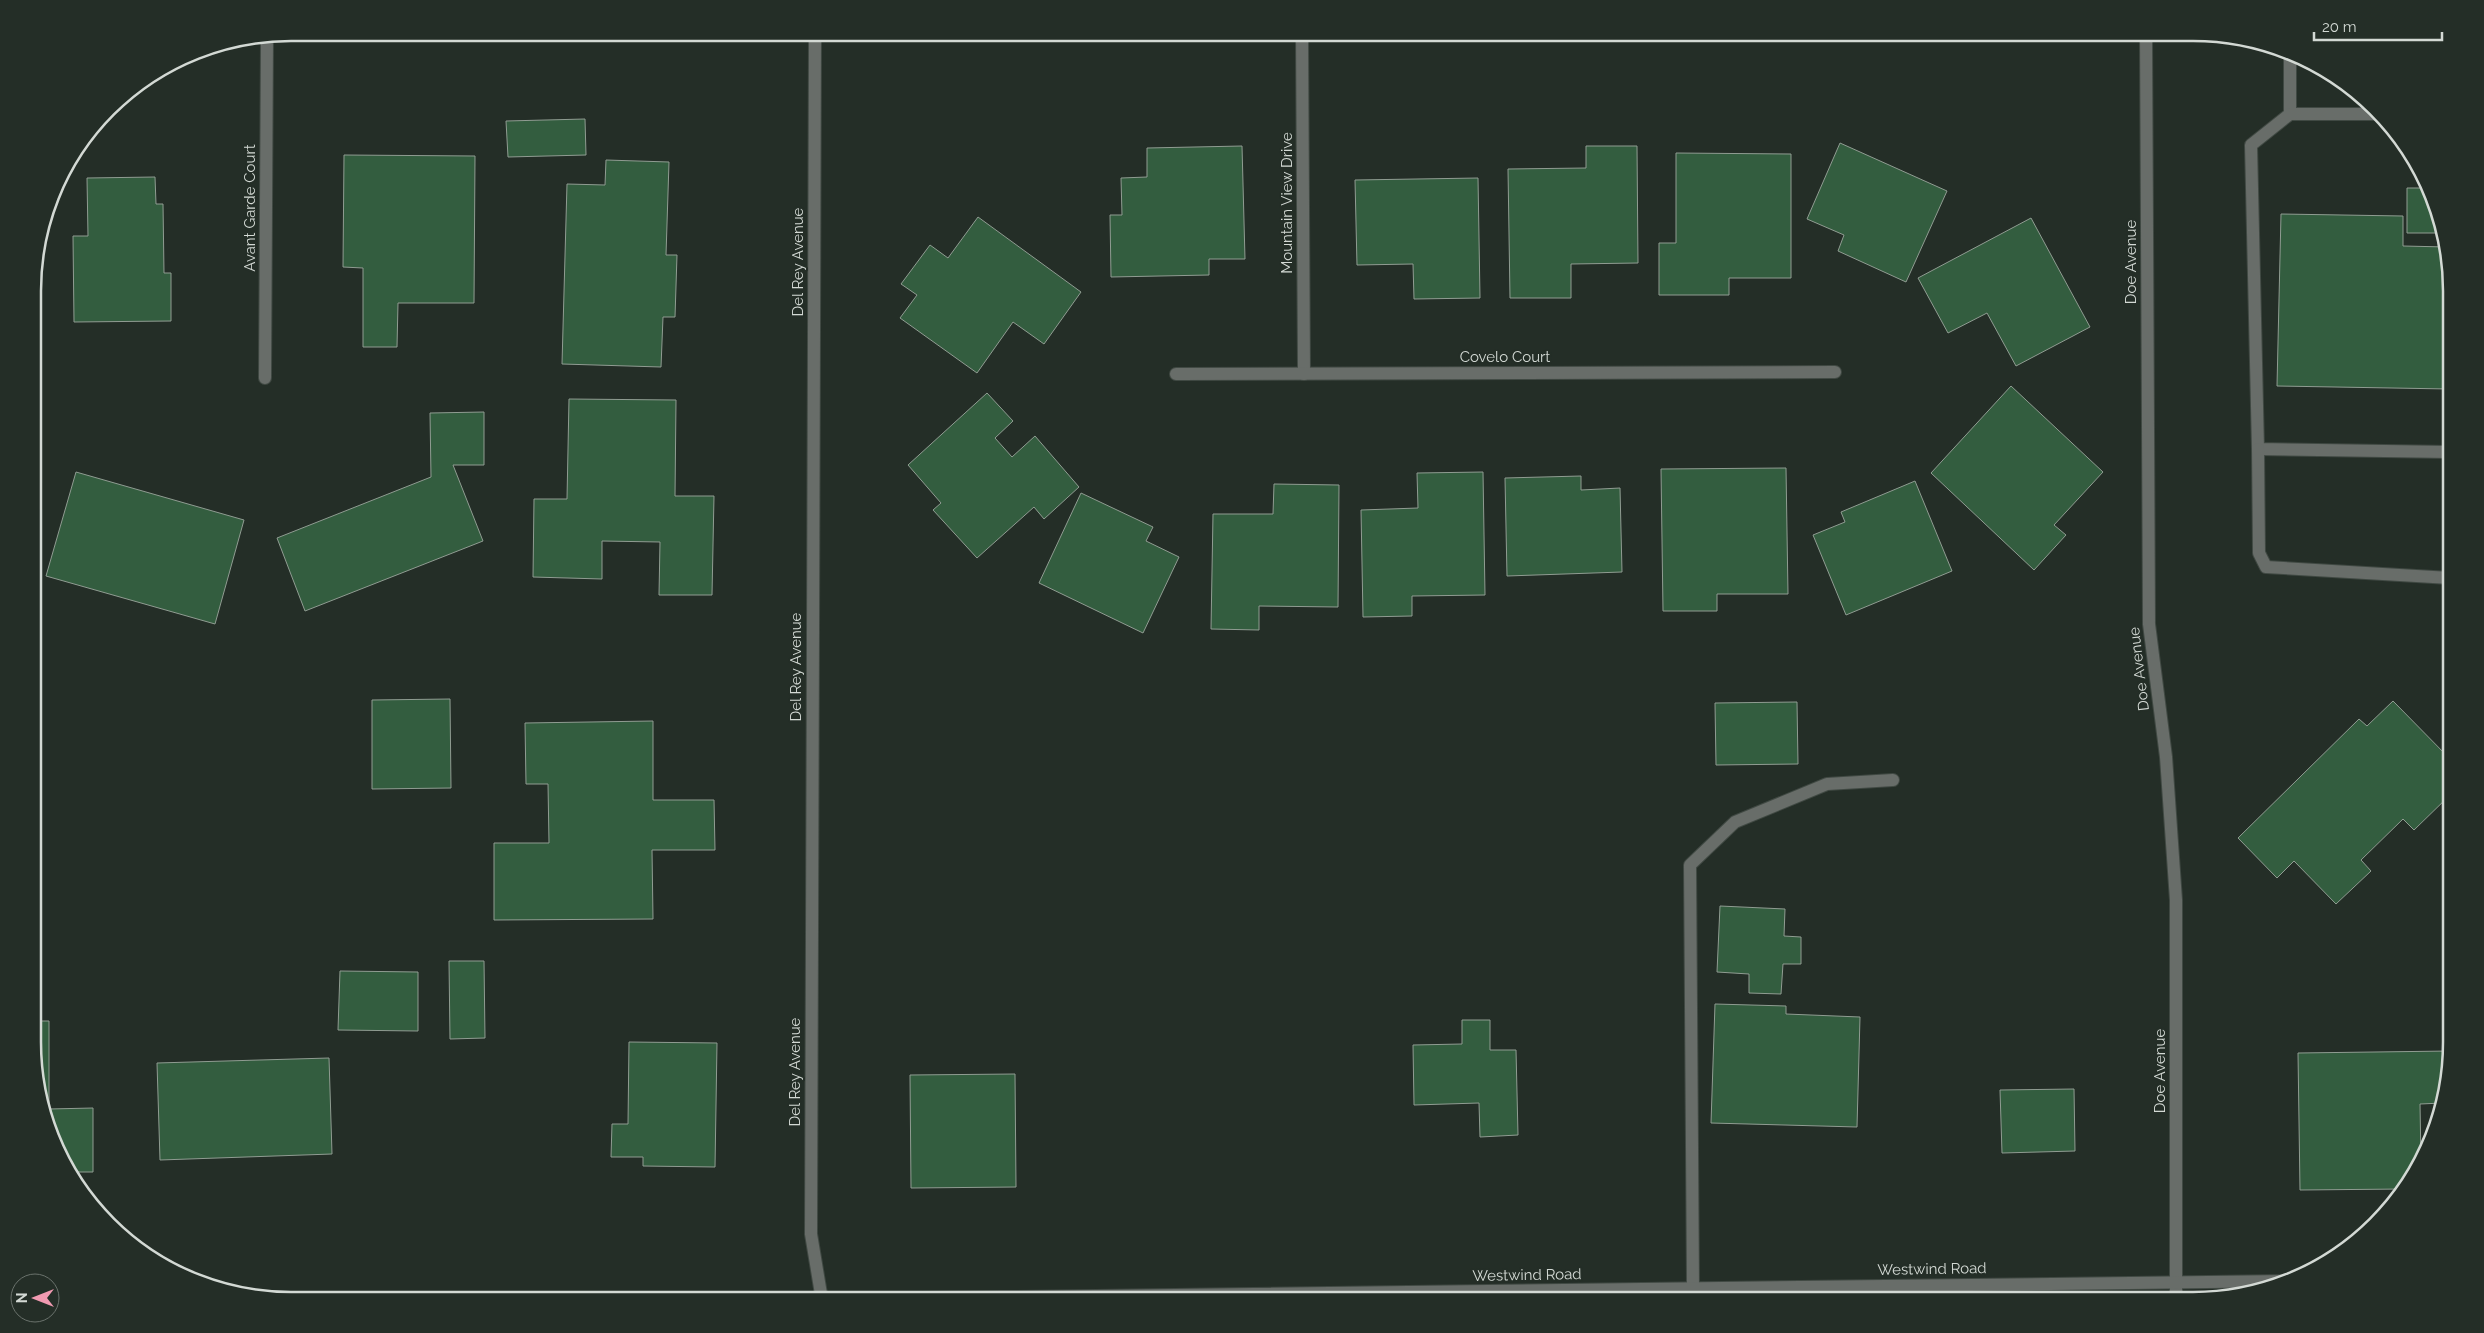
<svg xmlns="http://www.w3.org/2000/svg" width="2484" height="1333" font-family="Raleway,sans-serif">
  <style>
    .building { fill: #335d3f; stroke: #909c92 }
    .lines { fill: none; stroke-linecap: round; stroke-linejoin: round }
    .minor-casing { stroke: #404943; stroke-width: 14 }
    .minor { stroke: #686d69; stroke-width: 12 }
    .labels { text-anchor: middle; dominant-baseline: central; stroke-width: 4; stroke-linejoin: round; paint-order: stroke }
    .street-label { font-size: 15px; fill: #d3d9d4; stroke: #242e27 }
    .rim { fill: none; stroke: #d3d9d4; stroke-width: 2.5 }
  </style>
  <rect width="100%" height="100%" fill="#242e27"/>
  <!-- building -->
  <g class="building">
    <polygon points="585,119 586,155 508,157 506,121"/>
    <polygon points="1840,143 1947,191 1906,282 1838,251 1844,235 1807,219"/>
    <polygon points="1242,146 1245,259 1209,259 1209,275 1111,277 1110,215 1122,215 1121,178 1147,177 1147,148"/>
    <polygon points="1586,146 1637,146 1638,263 1571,264 1571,298 1510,298 1508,169 1586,168"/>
    <polygon points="1676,153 1791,154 1791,278 1729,278 1729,295 1659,295 1659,243 1676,243"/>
    <polygon points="344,155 475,156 474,303 398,303 397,347 363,347 363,268 343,267"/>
    <polygon points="606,160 669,162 666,255 677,255 675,317 663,317 661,367 562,364 567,184 605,185"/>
    <polygon points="155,177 156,204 163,204 164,273 171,273 171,321 74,322 73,236 88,236 87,178"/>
    <polygon points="1478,178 1480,298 1414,299 1413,264 1357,265 1355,180"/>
    <polygon points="2407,188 2428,188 2438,208 2444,233 2407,233"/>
    <polygon points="2281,214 2403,216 2403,246 2447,247 2449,258 2449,389 2277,386"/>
    <polygon points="978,217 1081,292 1044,344 1013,322 977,373 900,318 917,295 901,284 930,245 948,258"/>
    <polygon points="2031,218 2090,327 2016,366 1987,313 1948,333 1918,278"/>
    <polygon points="2011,386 2103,472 2054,525 2066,535 2034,570 1931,473"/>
    <polygon points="987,393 1013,421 995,438 1012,457 1035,436 1079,487 1044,519 1034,507 977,558 933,510 941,503 908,465"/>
    <polygon points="569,399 676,400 675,496 714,496 712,595 659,595 660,542 602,541 602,579 533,577 534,499 567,499"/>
    <polygon points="484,412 484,465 453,465 483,541 305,611 277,538 431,477 430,413"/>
    <polygon points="1786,468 1788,594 1717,594 1717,611 1663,611 1661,469"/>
    <polygon points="76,472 244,520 215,624 46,576"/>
    <polygon points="1483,472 1485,595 1412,596 1412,616 1363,617 1361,510 1418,508 1417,473"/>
    <polygon points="1581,476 1581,490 1620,488 1622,572 1507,576 1505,478"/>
    <polygon points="1915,481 1952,571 1846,615 1813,535 1845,522 1841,512"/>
    <polygon points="1274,484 1339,485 1338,607 1259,606 1259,630 1211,629 1213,514 1273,514"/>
    <polygon points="1081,493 1153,527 1146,541 1179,557 1143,633 1039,583"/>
    <polygon points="450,699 451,788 372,789 372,700"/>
    <polygon points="2393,701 2451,760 2451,794 2414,830 2403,819 2361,860 2371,871 2336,904 2294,861 2277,878 2238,838 2359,719 2367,726"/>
    <polygon points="1797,702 1798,764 1716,765 1715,703"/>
    <polygon points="653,721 653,800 714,800 715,850 652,850 653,919 494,920 494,843 549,843 548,784 526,784 525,723"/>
    <polygon points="1720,906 1785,909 1784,936 1801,937 1801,964 1783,964 1781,994 1749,993 1749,974 1717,972"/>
    <polygon points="449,961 484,961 485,1038 450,1039"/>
    <polygon points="340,971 418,972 418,1031 338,1030"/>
    <polygon points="1715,1004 1786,1006 1786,1014 1860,1017 1857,1127 1711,1123"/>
    <polygon points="1462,1020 1490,1020 1490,1050 1516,1050 1518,1135 1480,1137 1479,1103 1414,1105 1413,1045 1462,1044"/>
    <polygon points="35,1021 49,1021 49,1109 93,1108 93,1172 69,1172 52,1140 35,1076"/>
    <polygon points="629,1042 717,1043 715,1167 643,1166 643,1157 611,1157 612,1124 628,1124"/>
    <polygon points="2450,1051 2443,1103 2420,1104 2421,1162 2403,1189 2300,1190 2298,1053"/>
    <polygon points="329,1058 332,1154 160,1160 157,1063"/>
    <polygon points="1015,1074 1016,1187 911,1188 910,1075"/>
    <polygon points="2074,1089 2075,1151 2002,1153 2000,1090"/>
  </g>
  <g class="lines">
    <!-- minor casing -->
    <g class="minor-casing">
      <g id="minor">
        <polyline points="815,33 811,1234 822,1300"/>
        <polyline points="1302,33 1304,374"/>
        <polyline points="2146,33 2149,624 2166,757 2176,900 2176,1300"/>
        <polyline points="2290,114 2290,53"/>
        <polyline points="2378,114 2290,114 2251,145 2258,449 2450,452"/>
        <polyline points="1176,374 1835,372"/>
        <polyline points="265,378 267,37"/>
        <polyline points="2258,449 2259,553 2266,567 2450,578"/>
        <polyline points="1693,1289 1690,865 1735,822 1827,784 1893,780"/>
        <polyline points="768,1300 2286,1281"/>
      </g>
    </g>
    <!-- minor -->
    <use href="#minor" class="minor"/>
  </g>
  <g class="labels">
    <!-- street labels -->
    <g class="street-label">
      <text transform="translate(1287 203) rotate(-90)">Mountain View Drive</text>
      <text transform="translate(250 208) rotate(-90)">Avant Garde Court</text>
      <text transform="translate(798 262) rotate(-90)">Del Rey Avenue</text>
      <text transform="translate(2131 262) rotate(-90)">Doe Avenue</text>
      <text x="1505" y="357">Covelo Court</text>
      <text transform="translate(796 667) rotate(-90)">Del Rey Avenue</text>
      <text transform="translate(2139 669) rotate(-97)">Doe Avenue</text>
      <text transform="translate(2160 1071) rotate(-90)">Doe Avenue</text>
      <text transform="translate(795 1072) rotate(-90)">Del Rey Avenue</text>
      <text transform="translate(1932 1269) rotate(-1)">Westwind Road</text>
      <text transform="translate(1527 1275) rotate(-1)">Westwind Road</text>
    </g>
  </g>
  <!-- crop -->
  <path d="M0 0H2484V1333H0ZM291 41H2193A250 250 0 0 1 2443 291V1042A250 250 0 0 1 2193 1292H291A250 250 0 0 1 41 1042V291A250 250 0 0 1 291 41Z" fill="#242e27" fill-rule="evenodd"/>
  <path class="rim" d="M291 41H2193A250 250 0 0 1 2443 291V1042A250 250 0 0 1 2193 1292H291A250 250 0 0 1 41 1042V291A250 250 0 0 1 291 41Z"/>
  <!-- north arrow -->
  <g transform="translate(35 1298) rotate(270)"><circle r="24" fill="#242e27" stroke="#6a726c"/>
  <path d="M0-4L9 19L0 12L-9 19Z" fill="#f19ab1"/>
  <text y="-8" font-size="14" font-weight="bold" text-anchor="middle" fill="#d3d9d4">N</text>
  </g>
  <!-- scale -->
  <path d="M2314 32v8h128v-8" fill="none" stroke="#d3d9d4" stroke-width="2.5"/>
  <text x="2322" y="32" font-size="15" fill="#d3d9d4" stroke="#242e27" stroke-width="4" paint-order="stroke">20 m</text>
</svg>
